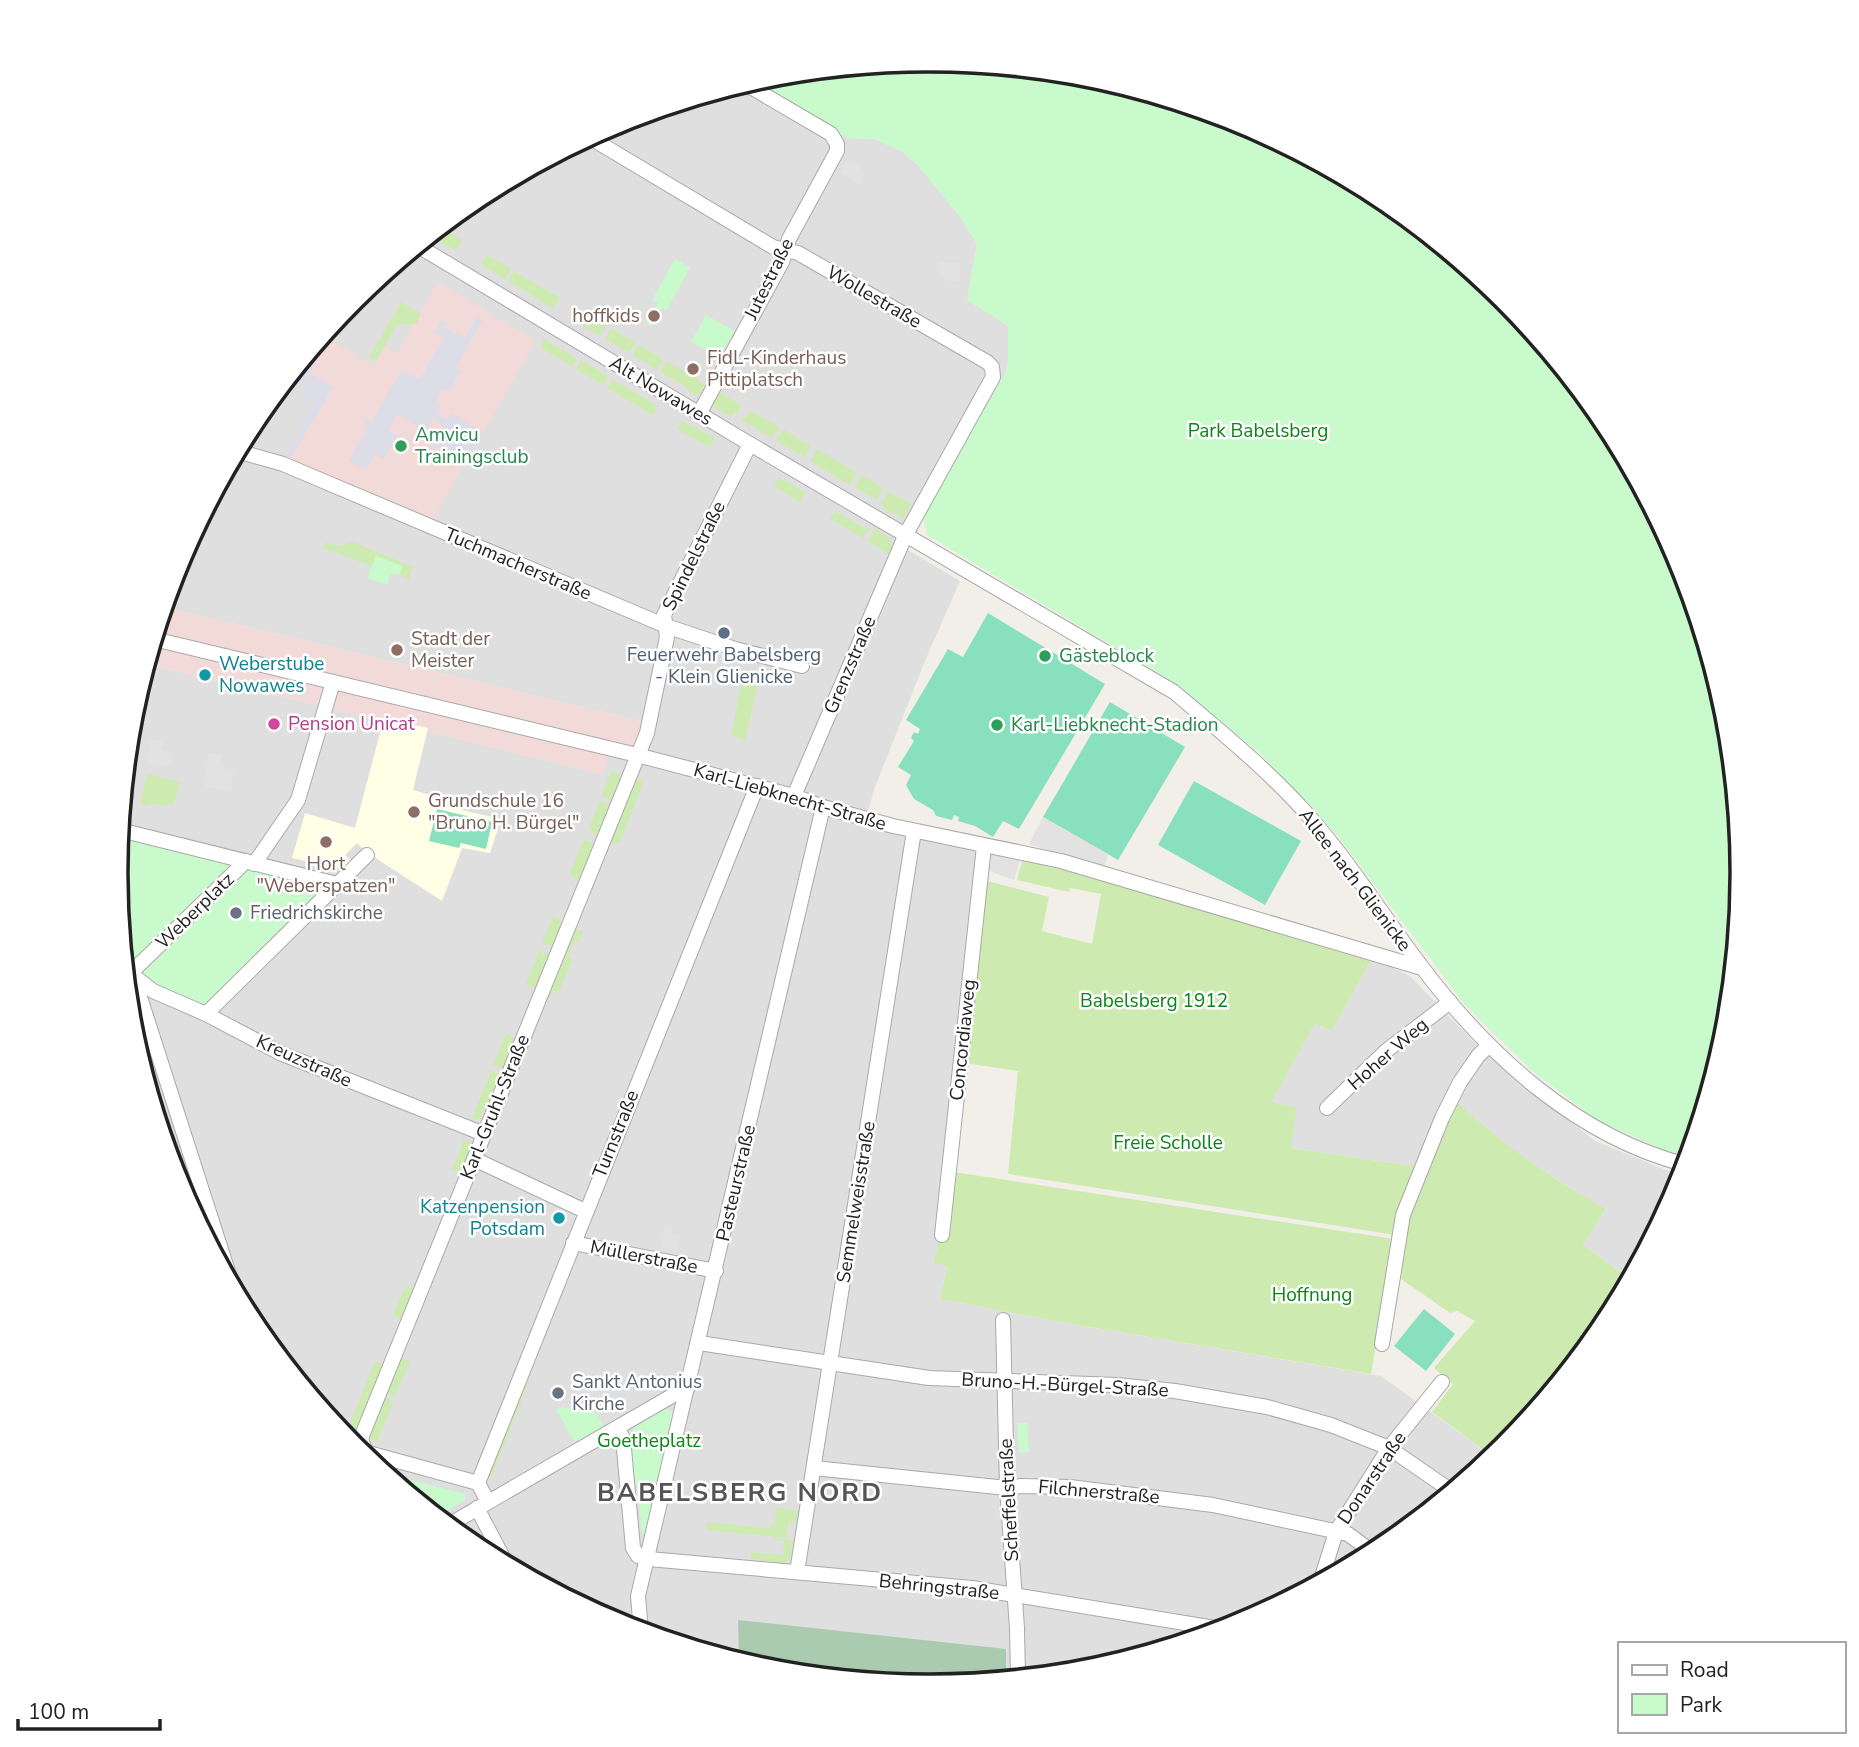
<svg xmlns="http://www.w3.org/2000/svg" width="1859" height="1747" font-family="'Nunito Sans',sans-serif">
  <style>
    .residential { fill: #e0dfdf }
    .commercial { fill: #f2dad9 }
    .education { fill: #ffffe5 }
    .grass { fill: #cdebb0 }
    .cemetery { fill: #aacbaf }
    .park { fill: #c8facc }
    .pitch { fill: #88e0be }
    .parking { fill: #e2e2e2 }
    .plaza { fill: #dddde8 }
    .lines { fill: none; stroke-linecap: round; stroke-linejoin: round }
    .minor-casing { stroke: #a9a9a9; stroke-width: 16 }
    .minor { stroke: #fff; stroke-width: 14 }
    .education-dot { fill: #8d6e63; stroke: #fff; stroke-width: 2.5 }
    .leisure-dot { fill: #2e9e5b; stroke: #fff; stroke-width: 2.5 }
    .service-dot { fill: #5c6f8a; stroke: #fff; stroke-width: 2.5 }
    .culture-dot { fill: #0f9aa8; stroke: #fff; stroke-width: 2.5 }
    .hotel-dot { fill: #d1479c; stroke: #fff; stroke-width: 2.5 }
    .worship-dot { fill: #6b7280; stroke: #fff; stroke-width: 2.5 }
    .labels { text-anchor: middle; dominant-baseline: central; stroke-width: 5; stroke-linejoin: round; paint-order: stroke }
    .street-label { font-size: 19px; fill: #222; stroke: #fff }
    .education-label { font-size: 19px; fill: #785e54; stroke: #fff; text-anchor: start }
    .park-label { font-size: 19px; fill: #0c8416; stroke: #fff }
    .leisure-label { font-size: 19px; fill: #27864d; stroke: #fff; text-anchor: start }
    .service-label { font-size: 19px; fill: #4e5e75; stroke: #fff }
    .culture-label { font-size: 19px; fill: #0d838f; stroke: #fff; text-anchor: start }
    .hotel-label { font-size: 19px; fill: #b23c85; stroke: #fff; text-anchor: start }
    .worship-label { font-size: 19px; fill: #5b616d; stroke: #fff; text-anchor: start }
    .district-label { font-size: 26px; font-weight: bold; letter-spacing: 2px; fill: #555; stroke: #fff }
    .rim { fill: none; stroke: #222; stroke-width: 3.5 }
  </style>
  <rect width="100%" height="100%" fill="#f2efe9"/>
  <!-- residential -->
  <g class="residential">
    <polygon points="751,81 848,138 875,139 903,152 918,165 960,217 977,244 968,295 1008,326 1008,363 1005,373 926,508 908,550 960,581 925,661 875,787 863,828 979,850 947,1265 940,1299 1071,1324 1381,1376 1494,1458 1381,1551 1241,1626 1088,1672 929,1687 770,1672 618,1625 477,1550 354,1449 252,1325 177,1185 131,1032 116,873 131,714 146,664 603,774 608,756 641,721 164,607 178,562 253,421 354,298 478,196 618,121"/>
    <polygon points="1373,957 1410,976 1478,1046 1595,1141 1678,1175 1684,1176 1681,1185 1631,1280 1583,1245 1606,1209 1582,1196 1502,1143 1457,1102 1419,1167 1291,1148 1270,1102 1315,1024 1332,1031"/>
  </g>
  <!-- commercial -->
  <g class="commercial">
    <polygon points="438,282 536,341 430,524 283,460 318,400 300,384 324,336 374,366 385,346 396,354"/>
    <polygon points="164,607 641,721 634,748 608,756 603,774 146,664"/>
  </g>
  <!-- education -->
  <polygon class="education" points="384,718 428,728 413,790 437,797 435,804 501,819 490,853 462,848 442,901 377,859 365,847 363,849 357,843 345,855 351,861 343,869 292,858 305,813 355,828"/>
  <!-- grass -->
  <g class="grass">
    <polygon points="440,227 462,240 456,251 435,238 435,232"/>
    <polygon points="487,255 511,269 505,279 481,265"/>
    <polygon points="514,271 560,298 553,308 508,281"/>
    <polygon points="401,302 421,314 416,324 397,324 376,361 369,357"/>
    <polygon points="576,307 606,326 600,336 570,318"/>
    <polygon points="611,328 636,343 629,353 605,339"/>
    <polygon points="545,339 577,359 572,367 540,347"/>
    <polygon points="639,345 663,359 657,370 633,355"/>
    <polygon points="581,360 608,376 603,385 576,369"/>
    <polygon points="666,361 705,384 701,393 695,396 684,386 660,372"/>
    <polygon points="612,379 658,406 653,415 607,388"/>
    <polygon points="719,392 741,405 739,411 731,416 715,409 714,401"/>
    <polygon points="752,411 779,427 772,438 741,420"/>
    <polygon points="682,421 715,437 710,448 678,429"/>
    <polygon points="783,429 811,446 804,457 776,441"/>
    <polygon points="817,449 857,473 850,485 810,461"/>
    <polygon points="861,475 883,488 876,500 854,487"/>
    <polygon points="779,477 806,493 800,502 774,486"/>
    <polygon points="888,491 911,504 903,519 890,511 888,514 881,503"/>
    <polygon points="835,511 861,526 869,528 863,538 830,519"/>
    <polygon points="875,528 890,539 891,548 889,554 867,541"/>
    <polygon points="325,542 338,546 353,542 413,567 409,579 399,575 401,566 376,557 372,566 323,548"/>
    <polygon points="743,676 759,679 745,740 731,736"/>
    <polygon points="611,772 623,774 613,800 601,796"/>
    <polygon points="147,774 180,782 174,803 164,806 151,803 148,806 140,804"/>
    <polygon points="633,777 644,781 620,843 606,843"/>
    <polygon points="600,801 611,805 597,839 589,827"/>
    <polygon points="584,839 595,844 581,880 569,875"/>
    <polygon points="1024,854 1373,957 1332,1031 1315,1024 1271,1102 1296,1107 1291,1148 1419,1167 1395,1235 1008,1174 1018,1071 964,1063 983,880 1049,897 1042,931 1092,944 1101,894 1070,888 1069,892 1017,880"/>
    <polygon points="553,917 564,922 554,947 542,943"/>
    <polygon points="573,928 583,931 579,942 574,941 568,956 573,959 559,992 553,990 550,997 546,995"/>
    <polygon points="539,951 551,955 537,989 526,984"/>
    <polygon points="506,1034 517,1039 505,1068 493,1065"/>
    <polygon points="491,1071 502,1075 489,1108 485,1106 480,1119 471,1120"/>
    <path d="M 1457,1102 C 1502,1144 1552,1179 1606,1209 L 1583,1245 L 1631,1280 L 1606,1326 L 1569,1371 L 1566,1370 L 1567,1373 L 1505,1449 L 1494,1458 L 1432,1412 L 1453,1384 L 1434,1368 L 1475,1321 L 1457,1311 L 1450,1313 L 1401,1279 L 1406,1222 L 1441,1134 Z"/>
    <polygon points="464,1139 475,1144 463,1174 452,1169"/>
    <polygon points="954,1172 1394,1239 1371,1374 1071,1324 940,1299 947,1266 934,1263"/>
    <polygon points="405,1287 417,1288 404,1320 393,1315"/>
    <polygon points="399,1357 410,1361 394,1398 386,1391"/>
    <polygon points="375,1361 386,1365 360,1430 347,1431"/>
    <polygon points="530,1379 492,1476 488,1475 526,1380"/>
    <polygon points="384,1396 393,1403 377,1442 371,1440 369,1434"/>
    <polygon points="776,1507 798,1511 796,1522 789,1521 786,1538 706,1530 707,1522 769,1528 775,1523"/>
    <polygon points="774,1538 793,1540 790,1559 786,1563 750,1559 751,1552 783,1555 784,1541 774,1540"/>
  </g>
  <!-- cemetery -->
  <polygon class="cemetery" points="738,1620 1006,1649 1006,1680 929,1687 770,1672 739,1662"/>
  <!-- park -->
  <g class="park">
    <polygon points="930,60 1089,75 1241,122 1382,197 1505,298 1607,422 1682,562 1728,715 1743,874 1728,1033 1690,1158 1675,1155 1595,1119 1529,1068 1466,1006 1338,836 1262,755 1167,678 927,535 923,513 1005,373 1008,363 1008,326 967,300 977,244 960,217 918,165 903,152 875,139 848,138 751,81 771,75"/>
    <polygon points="675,259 690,268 667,310 662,308 651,327 646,323 658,303 652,300"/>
    <polygon points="706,315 734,331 719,358 691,342"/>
    <polygon points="376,556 402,566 399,575 391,573 387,585 367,578"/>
    <path d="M 119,837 L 316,883 L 319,894 L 202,1007 L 133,975 C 119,928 114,886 119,837 Z"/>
    <path d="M 581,1406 L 582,1409 C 595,1410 599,1415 603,1427 L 574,1442 L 556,1409 Z"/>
    <path d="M 664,1409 L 675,1412 L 647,1534 L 642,1534 L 637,1485 L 633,1486 C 628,1437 617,1434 664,1409 Z"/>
    <polygon points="1017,1423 1027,1423 1029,1452 1019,1453"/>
    <polygon points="385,1473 465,1494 465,1500 436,1517"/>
  </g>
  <!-- pitch -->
  <g class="pitch">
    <polygon points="988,613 1105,684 1019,829 1003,821 993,837 975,826 958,821 959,817 954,815 952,820 936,816 933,810 914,799 906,785 911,775 898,767 914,741 911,738 914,732 918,734 920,729 906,720 948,649 963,657"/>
    <polygon points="1110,702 1185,747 1118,860 1043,817"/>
    <polygon points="1194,781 1301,841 1265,905 1158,845"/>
    <polygon points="437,809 492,822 486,849 461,843 459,848 429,841"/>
    <polygon points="1424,1309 1455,1334 1426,1371 1394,1346"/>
  </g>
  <!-- parking -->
  <g class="parking">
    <polygon points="848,158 863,166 861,170 865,172 859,184 840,173"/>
    <polygon points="939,262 960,263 960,281 947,281 939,276"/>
    <polygon points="150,739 164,741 163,750 173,752 171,767 146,763"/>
    <polygon points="208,753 222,755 221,761 225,768 234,770 231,791 203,787"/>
    <polygon points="1043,817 1108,854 1104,868 1029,844"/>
    <polygon points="985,852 1022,854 1014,880 984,869"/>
    <polygon points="665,1226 672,1227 671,1234 680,1236 677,1251 661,1247"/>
  </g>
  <!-- plaza -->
  <g class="plaza">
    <polygon points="477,317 483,320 455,368 461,371 449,391 443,388 435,402 441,407 438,414 447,420 452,413 483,432 464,463 436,446 432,450 430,449 444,425 433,419 424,434 416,429 418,426 398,414 388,431 398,436 384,459 375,455 366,470 350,461 348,462 367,429 363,426 367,418 372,421 401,371 420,379 444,338 435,333 442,320 447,323 445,327 464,338"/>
    <polygon points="322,337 328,339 326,347 311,367 313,369 311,374 333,387 291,458 285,456 314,402 306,400 308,392 294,384 300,364"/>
  </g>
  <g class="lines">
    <!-- minor casing -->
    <g class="minor-casing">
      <g id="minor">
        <polyline points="589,137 773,247 798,253 987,362 992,367 993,377 906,534 794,796"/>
        <path d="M 418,246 L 750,444 L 1174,692 C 1220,731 1267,769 1307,814 C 1349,861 1383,916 1421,966 C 1488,1055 1577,1137 1687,1165"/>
        <polyline points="699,414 782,262 789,239 837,151 837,144 831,134 744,83"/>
        <polyline points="237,451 283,464 666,626 735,649 802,666"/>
        <polyline points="154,639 637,755 794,796 823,807 893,826 1061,861 1422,968"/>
        <polyline points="120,830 337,884"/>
        <polyline points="254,864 298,800 333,682"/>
        <polyline points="123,951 137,988 234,1290"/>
        <polyline points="130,973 153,991 206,1014 280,1053 484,1134"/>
        <polyline points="125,975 130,973 143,961 246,861"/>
        <polyline points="206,1014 367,855"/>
        <polyline points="1327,1108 1386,1051 1450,1002"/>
        <polyline points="474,1159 585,1211"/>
        <polyline points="942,1235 984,846"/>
        <polyline points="573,1243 716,1271"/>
        <polyline points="1003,1320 1007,1488 1017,1628 1018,1679"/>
        <polyline points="699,1343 929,1378 1117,1385 1175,1391 1267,1407 1331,1425 1389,1448 1453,1492"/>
        <polyline points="1382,1344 1403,1215 1442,1118 1460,1082 1478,1056 1489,1045"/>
        <polyline points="617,1428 623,1438 633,1548 638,1556 649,1559 972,1588 1227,1630"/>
        <polyline points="354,1449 478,1483 488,1502"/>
        <polyline points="368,1460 361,1438 647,733 667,637 664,615 750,444"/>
        <polyline points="814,1468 1007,1488 1021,1486 1070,1487 1213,1505 1348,1534 1375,1554"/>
        <polyline points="478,1483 757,786"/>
        <polyline points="477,1508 508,1567"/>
        <polyline points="447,1526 689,1386"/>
        <polyline points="797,1572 914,831"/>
        <polyline points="1320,1583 1336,1532 1389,1448 1442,1382"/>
        <polyline points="641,1632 638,1596 823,807"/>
      </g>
    </g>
    <!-- minor -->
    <use href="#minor" class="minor"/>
  </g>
  <!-- markers -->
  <g class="education-dot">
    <circle cx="654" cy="316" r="7"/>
    <circle cx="693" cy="369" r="7"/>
    <circle cx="397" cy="650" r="7"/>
    <circle cx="414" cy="812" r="7"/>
    <circle cx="326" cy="842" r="7"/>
  </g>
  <g class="leisure-dot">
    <circle cx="401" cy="446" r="7"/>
    <circle cx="1045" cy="656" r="7"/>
    <circle cx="997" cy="725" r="7"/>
  </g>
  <circle class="service-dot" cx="724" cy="633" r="7"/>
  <g class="culture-dot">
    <circle cx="205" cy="675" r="7"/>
    <circle cx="559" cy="1218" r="7"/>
  </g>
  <circle class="hotel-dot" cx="274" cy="724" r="7"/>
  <g class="worship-dot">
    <circle cx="236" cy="913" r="7"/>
    <circle cx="558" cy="1393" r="7"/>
  </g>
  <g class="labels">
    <!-- street labels -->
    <g class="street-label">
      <text transform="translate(769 279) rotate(-64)">Jutestraße</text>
      <text transform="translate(874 297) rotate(30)">Wollestraße</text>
      <text transform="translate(661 391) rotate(31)">Alt Nowawes</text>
      <text transform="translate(694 556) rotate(-64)">Spindelstraße</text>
      <text transform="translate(518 564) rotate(23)">Tuchmacherstraße</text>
      <text transform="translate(850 665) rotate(-67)">Grenzstraße</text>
      <text transform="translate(790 797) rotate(16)">Karl-Liebknecht-Straße</text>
      <text transform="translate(1355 880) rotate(53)">Allee nach Glienicke</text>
      <text transform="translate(195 911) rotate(-44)">Weberplatz</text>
      <text transform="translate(963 1040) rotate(-84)">Concordiaweg</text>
      <text transform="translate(1388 1054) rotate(-41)">Hoher Weg</text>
      <text transform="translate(304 1061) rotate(24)">Kreuzstraße</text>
      <text transform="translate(495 1107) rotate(-68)">Karl-Gruhl-Straße</text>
      <text transform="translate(616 1134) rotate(-68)">Turnstraße</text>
      <text transform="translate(736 1183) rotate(-77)">Pasteurstraße</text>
      <text transform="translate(856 1202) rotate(-81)">Semmelweisstraße</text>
      <text transform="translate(644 1257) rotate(11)">Müllerstraße</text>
      <text transform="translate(1065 1385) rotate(3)">Bruno-H.-Bürgel-Straße</text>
      <text transform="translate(1372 1478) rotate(-56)">Donarstraße</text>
      <text transform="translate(1099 1492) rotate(5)">Filchnerstraße</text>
      <text transform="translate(1009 1500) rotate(-93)">Scheffelstraße</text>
      <text transform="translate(939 1587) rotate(6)">Behringstraße</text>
    </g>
    <!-- education labels -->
    <g class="education-label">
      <text x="640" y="316" text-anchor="end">hoffkids</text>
      <text x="707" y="358">FidL-Kinderhaus<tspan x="707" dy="22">Pittiplatsch</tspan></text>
      <text x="411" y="639">Stadt der<tspan x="411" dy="22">Meister</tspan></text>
      <text x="428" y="801">Grundschule 16<tspan x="428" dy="22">"Bruno H. Bürgel"</tspan></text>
      <text x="326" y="864" text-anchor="middle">Hort<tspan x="326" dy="22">"Weberspatzen"</tspan></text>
    </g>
    <!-- park labels -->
    <g class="park-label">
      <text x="1258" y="431">Park Babelsberg</text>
      <text x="1154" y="1001">Babelsberg 1912</text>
      <text x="1168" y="1143">Freie Scholle</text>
      <text x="1312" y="1295">Hoffnung</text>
      <text x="649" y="1441">Goetheplatz</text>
    </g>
    <!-- leisure labels -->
    <g class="leisure-label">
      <text x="415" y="435">Amvicu<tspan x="415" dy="22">Trainingsclub</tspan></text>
      <text x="1059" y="656">Gästeblock</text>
      <text x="1011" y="725">Karl-Liebknecht-Stadion</text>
    </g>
    <!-- service labels -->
    <g class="service-label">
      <text x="724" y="655">Feuerwehr Babelsberg<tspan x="724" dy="22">- Klein Glienicke</tspan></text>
    </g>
    <!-- culture labels -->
    <g class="culture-label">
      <text x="219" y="664">Weberstube<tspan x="219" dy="22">Nowawes</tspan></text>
      <text x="545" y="1207" text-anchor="end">Katzenpension<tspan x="545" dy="22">Potsdam</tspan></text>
    </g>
    <!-- hotel labels -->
    <g class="hotel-label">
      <text x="288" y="724">Pension Unicat</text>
    </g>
    <!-- worship labels -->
    <g class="worship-label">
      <text x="250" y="913">Friedrichskirche</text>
      <text x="572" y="1382">Sankt Antonius<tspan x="572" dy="22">Kirche</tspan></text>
    </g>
    <!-- district labels -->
    <g class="district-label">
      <text x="740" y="1492">BABELSBERG NORD</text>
    </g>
  </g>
  <!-- crop -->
  <path d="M0 0H1859V1747H0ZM128 873a801 801 0 1 1 1602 0a801 801 0 1 1-1602 0Z" fill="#fff" fill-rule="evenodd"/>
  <path class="rim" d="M128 873a801 801 0 1 1 1602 0a801 801 0 1 1-1602 0Z"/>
  <!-- legend -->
  <rect x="1618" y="1642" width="228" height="91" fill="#ffffff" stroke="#a7a7a7" stroke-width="2"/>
  <rect x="1632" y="1665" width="35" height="10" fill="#ffffff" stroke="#a7a7a7" stroke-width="2"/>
  <text x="1680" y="1677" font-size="21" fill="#222222">Road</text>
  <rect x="1632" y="1694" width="35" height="21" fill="#c8facc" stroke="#a7a7a7" stroke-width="2"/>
  <text x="1680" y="1712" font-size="21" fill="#222222">Park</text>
  <!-- scale -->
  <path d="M18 1719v10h142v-10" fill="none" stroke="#222222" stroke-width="3.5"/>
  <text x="28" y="1719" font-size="21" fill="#222222" stroke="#ffffff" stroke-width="5" paint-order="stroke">100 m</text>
</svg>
